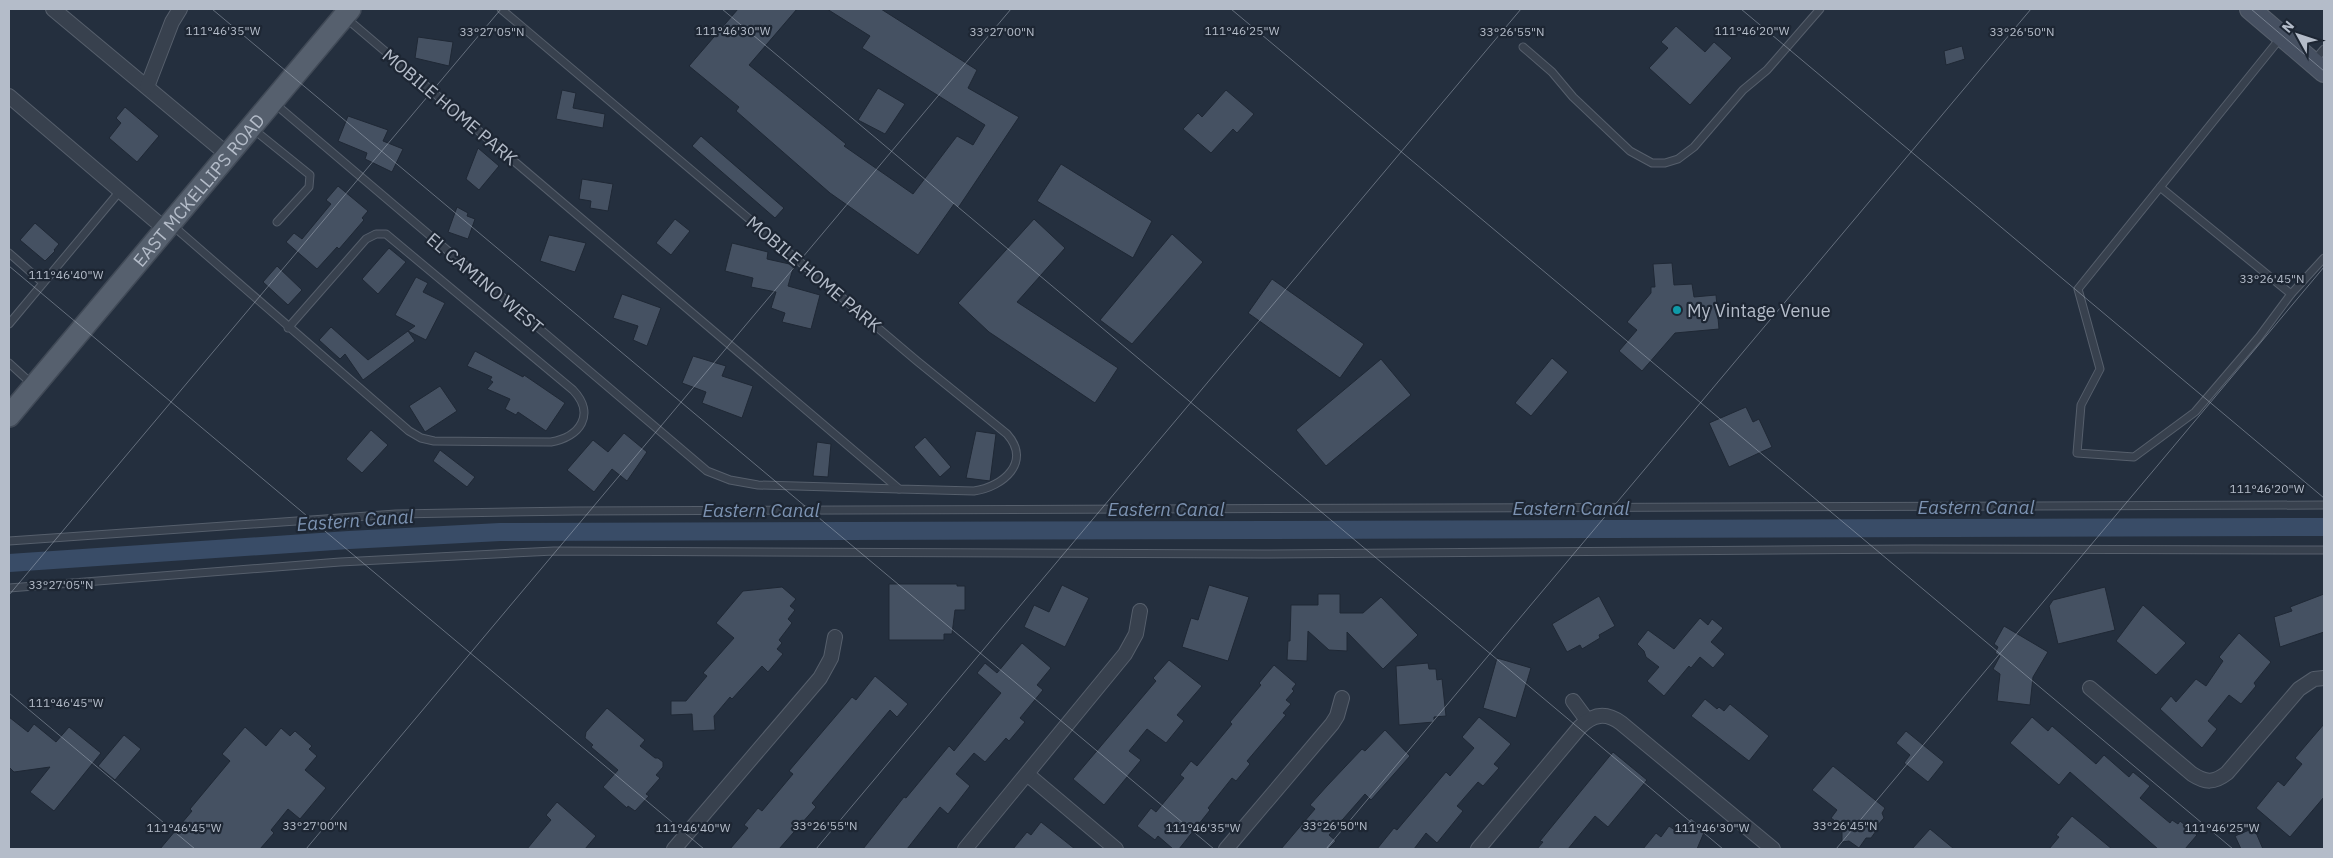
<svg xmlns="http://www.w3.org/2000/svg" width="2333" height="858" font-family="'IBM Plex Sans',sans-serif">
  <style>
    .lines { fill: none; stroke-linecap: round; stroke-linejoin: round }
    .canal { stroke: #394c67; stroke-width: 18 }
    .building { fill: #455162; stroke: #1f2835 }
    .service-casing { stroke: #565f6c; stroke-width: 9 }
    .minor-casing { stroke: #565f6c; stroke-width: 16 }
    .secondary-casing { stroke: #565f6c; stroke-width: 22 }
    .primary-casing { stroke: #414a57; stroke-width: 24 }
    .service { stroke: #38414e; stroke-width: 7 }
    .minor { stroke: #38414e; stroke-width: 14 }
    .secondary { stroke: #465061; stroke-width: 20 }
    .primary { stroke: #56606e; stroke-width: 21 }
    .ticks { fill: none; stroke: #b4bcc9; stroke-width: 1; stroke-opacity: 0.45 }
    .culture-dot { fill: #0f9aa8; stroke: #1d2633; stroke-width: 2 }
    .labels { text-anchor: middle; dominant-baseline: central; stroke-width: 4.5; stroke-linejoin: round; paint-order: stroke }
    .street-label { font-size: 18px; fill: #b4bcc9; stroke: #1d2633 }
    .poi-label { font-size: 18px; fill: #b4bcc9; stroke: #1d2633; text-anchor: start }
    .water-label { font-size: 19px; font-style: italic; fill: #7c92b1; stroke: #1d2633 }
    .ticks-label { font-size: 12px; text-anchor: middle; fill: #b4bcc9; stroke: #1d2633; stroke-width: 4.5; stroke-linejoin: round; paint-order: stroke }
  </style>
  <rect width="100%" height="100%" fill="#242f3e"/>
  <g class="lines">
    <!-- canal -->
    <polyline class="canal" points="9,563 349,540 500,532 2324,527"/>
  </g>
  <!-- building -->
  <g class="building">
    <polygon points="738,9 797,9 749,65 846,144 844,146 913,194 957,136 973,145 985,125 862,48 870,36 827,9 881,9 977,70 968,88 1019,117 958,208 954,204 918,255 830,193 736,111 739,107 689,66"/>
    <polygon points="1676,26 1705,52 1714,42 1732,58 1690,105 1649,68 1668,48 1661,42"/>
    <polygon points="418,37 453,42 449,66 415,58"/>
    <polygon points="1962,46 1965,59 1946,65 1944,51"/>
    <polygon points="878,88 905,104 885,134 858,120"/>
    <polygon points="562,90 576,93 573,108 605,114 603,128 556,119"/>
    <polygon points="1226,90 1254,114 1237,133 1233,129 1211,153 1183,129 1198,113 1202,117"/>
    <polygon points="125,107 159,136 137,162 109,138 121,123 116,118"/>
    <polygon points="348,116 388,130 383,141 403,149 392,172 365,159 367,153 338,141"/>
    <polygon points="701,136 784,208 775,218 692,146"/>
    <polygon points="478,148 499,166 479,190 466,179"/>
    <polygon points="1061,164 1152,221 1133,258 1037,201"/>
    <polygon points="582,179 613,184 608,211 590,208 591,201 579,199"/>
    <polygon points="338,186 368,211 362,218 364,220 339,249 337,247 317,269 286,242 294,233 302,239 331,204 326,200"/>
    <polygon points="457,207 468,213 467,216 475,219 468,239 448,232"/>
    <polygon points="675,219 690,231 671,255 656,243"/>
    <polygon points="1034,219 1065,248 1017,302 1118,368 1095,403 989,332 958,303"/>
    <polygon points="35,223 59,244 54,250 55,251 45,261 20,240"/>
    <polygon points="1172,234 1203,262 1132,344 1100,320"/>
    <polygon points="549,235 586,243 575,272 540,261"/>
    <polygon points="732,243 768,252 767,259 794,265 788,286 820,295 811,329 782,322 785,313 771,308 776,292 751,287 753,278 725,271"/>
    <polygon points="389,248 406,262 378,294 362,279"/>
    <polygon points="1672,263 1674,285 1692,284 1694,297 1716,295 1719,329 1675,333 1642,371 1619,351 1637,330 1627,322 1651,293 1651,287 1655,287 1653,264"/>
    <polygon points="277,266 302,290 288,305 263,282"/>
    <polygon points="416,277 428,283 423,292 445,303 426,340 408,331 415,326 395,315"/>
    <polygon points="1272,279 1364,344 1340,378 1248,313"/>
    <polygon points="622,294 661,308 647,346 633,340 638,326 613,318"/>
    <polygon points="331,327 368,360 408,331 415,341 363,380 345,354 340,359 319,340"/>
    <polygon points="475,351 523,377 524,375 565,403 546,431 518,412 516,415 505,409 510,399 487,389 493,382 490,380 492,377 467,366"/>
    <polygon points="693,356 726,366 722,376 753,386 742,418 702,403 706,392 682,383"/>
    <polygon points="1552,358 1568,372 1531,416 1515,403"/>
    <polygon points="1381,359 1411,395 1326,466 1296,430"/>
    <polygon points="440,386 457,411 425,432 409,406"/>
    <polygon points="1746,407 1753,422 1759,419 1772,447 1729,467 1709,423"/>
    <polygon points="371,430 388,445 362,473 346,459"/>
    <polygon points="976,431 996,434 990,481 966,478"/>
    <polygon points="624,433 647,452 627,481 612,469 594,492 567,470 593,440 608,452"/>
    <polygon points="925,437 951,467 940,477 914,447"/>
    <polygon points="817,442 831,444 828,477 813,476"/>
    <polygon points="440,450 475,477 467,487 433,461"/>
    <polygon points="889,584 957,584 957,586 965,586 965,610 955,610 952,634 944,634 944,640 889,640"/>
    <polygon points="1062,585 1089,598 1065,647 1024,627 1034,605 1049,612"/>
    <polygon points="1209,585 1249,597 1228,661 1182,647 1191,618 1198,620"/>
    <polygon points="782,587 796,599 790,606 795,610 788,619 792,623 779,640 782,643 777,649 783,654 768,672 762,666 732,699 730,697 714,716 715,730 693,731 692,714 671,715 671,701 686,701 707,676 703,673 734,638 716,623 743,591"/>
    <polygon points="2105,587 2115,630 2058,644 2049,606 2053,600"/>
    <polygon points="1318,594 1340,594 1340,613 1363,613 1381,597 1418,635 1383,669 1347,632 1347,651 1329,650 1308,631 1307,661 1287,660 1288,641 1290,641 1291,605 1318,605"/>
    <polygon points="2324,594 2324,632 2280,647 2274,617 2292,611 2290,607"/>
    <polygon points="1599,596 1615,626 1599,635 1600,638 1582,649 1580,645 1567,652 1552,624"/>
    <polygon points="2143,605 2186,643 2156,675 2116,641"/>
    <polygon points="1700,618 1708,625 1712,619 1723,628 1711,642 1725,654 1713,668 1700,657 1691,668 1689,666 1664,696 1647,681 1659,667 1646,657 1644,651 1637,644 1648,630 1674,649"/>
    <polygon points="2004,626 2048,652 2033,677 2030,705 1997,701 2000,674 1993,669 2000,656 1995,653 1998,647 1994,644"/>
    <polygon points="2239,633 2271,662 2254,683 2256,686 2241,704 2229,695 2208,721 2217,729 2202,748 2160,709 2171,696 2176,702 2196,679 2206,686 2223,661 2219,657"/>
    <polygon points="1022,643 1051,668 1037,685 1043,690 1020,718 1025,722 1009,741 1006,738 985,762 974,753 956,774 970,786 948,814 940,807 907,849 863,849 904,797 906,798 949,746 954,751 1001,693 977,673 985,663 997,673"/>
    <polygon points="1497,658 1531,668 1516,718 1483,708"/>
    <polygon points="1169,660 1202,686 1177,715 1184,721 1166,743 1147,729 1129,751 1141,760 1104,805 1073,779 1156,681 1153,678"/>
    <polygon points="1428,663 1429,669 1436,669 1437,680 1442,679 1446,716 1434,717 1434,722 1399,725 1396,666"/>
    <polygon points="1274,665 1296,684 1292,689 1294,691 1286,700 1291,704 1283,713 1286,715 1247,761 1250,764 1236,781 1232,778 1208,808 1210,810 1179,849 1173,849 1158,836 1155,840 1137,826 1151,808 1156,812 1184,778 1180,775 1191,761 1197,766 1232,724 1230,722 1261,685 1259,683"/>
    <polygon points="875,676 908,704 897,717 890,710 812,803 816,807 779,849 730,849 748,828 744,825 758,808 762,811 793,774 789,771 852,697 856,700"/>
    <polygon points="1705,699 1717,709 1719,707 1724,711 1730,704 1769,736 1749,761 1691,716"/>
    <polygon points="607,708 645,740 640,746 655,758 658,758 663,762 663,767 656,775 660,778 646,794 649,796 635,811 628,806 627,808 603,787 618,770 591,747 593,745 585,738 586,732"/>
    <polygon points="9,717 28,732 34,724 56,742 69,727 101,753 54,811 30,792 50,767 14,772 9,767"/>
    <polygon points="1479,717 1511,744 1494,764 1499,768 1483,786 1478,782 1457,806 1463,811 1437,843 1426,833 1414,849 1377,849 1394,828 1397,830 1446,772 1450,776 1474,748 1462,737"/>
    <polygon points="2032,717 2048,731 2052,726 2096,764 2104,755 2129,777 2133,772 2150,786 2140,798 2170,823 2172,820 2178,824 2180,821 2197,835 2185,849 2158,849 2070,772 2059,785 2010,743"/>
    <polygon points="2324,724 2324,797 2290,837 2256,808 2278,781 2284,786 2302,764 2295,758"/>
    <polygon points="245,727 266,746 281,728 290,736 295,731 312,746 309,749 317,756 305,770 326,788 300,819 288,809 271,830 274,833 260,849 160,849 192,811 190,809 230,761 222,754"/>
    <polygon points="1385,730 1410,756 1371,800 1365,794 1329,835 1336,841 1328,849 1281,849 1315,809 1310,805 1327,786 1362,749 1365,751"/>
    <polygon points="1906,731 1944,762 1928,782 1904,763 1910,755 1896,743"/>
    <polygon points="124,735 141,749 115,780 98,766"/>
    <polygon points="1613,752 1647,780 1608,827 1595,816 1568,849 1537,849 1543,842 1540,841"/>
    <polygon points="1833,766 1885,808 1882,813 1884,818 1876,827 1876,831 1871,838 1866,838 1859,848 1849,841 1842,842 1842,826 1831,818 1837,810 1812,790"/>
    <polygon points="557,802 596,836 585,849 527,849 551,820 546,815"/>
    <polygon points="2072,816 2112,849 2049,849 2059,837 2056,835"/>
    <polygon points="1691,818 1705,830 1697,849 1643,849 1656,833 1661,837 1669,826 1676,831 1680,826 1683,828"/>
    <polygon points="1041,822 1075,849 1013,849 1027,832 1031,835"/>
    <polygon points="2254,828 2263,849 2241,849 2235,836"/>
    <polygon points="1930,829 1954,849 1912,849"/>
  </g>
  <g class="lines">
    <!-- service casing -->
    <g class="service-casing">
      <g id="service">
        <path d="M 346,18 L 899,489 L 974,491 C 1003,487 1032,462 1007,434 L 917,361 L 501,9"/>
        <polyline points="1523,47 1552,72 1573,97 1630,151 1652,163 1665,163 1678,159 1694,147 1743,90 1767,70 1820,9"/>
        <polyline points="2313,62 2324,49"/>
        <polyline points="274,103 707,471 730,480 758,485 899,489"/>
        <polyline points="253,129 310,175 309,187 277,222"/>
        <polyline points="2160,187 2291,294 2259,337 2195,412 2134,457 2077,453 2081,405 2100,369 2078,289 2282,36"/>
        <path d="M 172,225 L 409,431 L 421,438 L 434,441 L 551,442 C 580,437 596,414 573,390 L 386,234 L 376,234 L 366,239 L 288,328"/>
        <polyline points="9,253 43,283"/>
        <polyline points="2291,294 2324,258"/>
        <polyline points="9,324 120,191"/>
        <polyline points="9,363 32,384"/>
        <polyline points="9,541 396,514 575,511 2324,505"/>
        <polyline points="9,588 340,562 554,551 1262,554 1912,549 2324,550"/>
      </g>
    </g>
    <!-- minor casing -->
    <g class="minor-casing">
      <g id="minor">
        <polyline points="53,9 228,155"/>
        <polyline points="147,87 172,22 180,9"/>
        <polyline points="9,96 165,229"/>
        <path d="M 2090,688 L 2192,774 C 2206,783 2214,783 2227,773 L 2299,689 L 2314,679 L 2324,678"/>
        <polyline points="1573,701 1587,720"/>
        <polyline points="1027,774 1116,849"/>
        <polyline points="674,849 820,678 831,658 835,637"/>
        <polyline points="965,849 1125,654 1136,634 1140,611"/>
        <polyline points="1226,849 1332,724 1337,716 1342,698"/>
        <path d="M 1478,849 L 1580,727 C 1593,714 1606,712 1621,723 L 1773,849"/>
      </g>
    </g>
    <!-- secondary casing -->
    <g class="secondary-casing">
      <polyline id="secondary" points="2250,9 2324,72"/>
    </g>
    <!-- primary casing -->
    <g class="primary-casing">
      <g id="primary">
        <path id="s1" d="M 9,416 L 350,9"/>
      </g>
    </g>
    <!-- service -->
    <use href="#service" class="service"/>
    <!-- minor -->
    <use href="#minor" class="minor"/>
    <!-- secondary -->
    <use href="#secondary" class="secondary"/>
    <!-- primary -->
    <use href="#primary" class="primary"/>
  </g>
  <!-- ticks -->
  <path class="ticks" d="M 212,9 L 1214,849M 722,9 L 1723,849M 1231,9 L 2233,849M 1741,9 L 2324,498M 2251,9 L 2324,71M 9,266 L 704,849M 9,595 L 501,9M 9,693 L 195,849M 306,849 L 1011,9M 816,849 L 1521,9M 1326,849 L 2031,9M 1836,849 L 2324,267"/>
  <!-- markers -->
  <circle class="culture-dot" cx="1677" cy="310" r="5"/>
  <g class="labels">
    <!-- street labels -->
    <g class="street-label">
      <text transform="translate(450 107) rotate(40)">MOBILE HOME PARK</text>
      <text stroke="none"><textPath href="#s1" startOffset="295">EAST MCKELLIPS ROAD</textPath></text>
      <text transform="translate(814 274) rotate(40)">MOBILE HOME PARK</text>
      <text transform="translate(485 283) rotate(40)">EL CAMINO WEST</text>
    </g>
    <!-- poi labels -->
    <g class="poi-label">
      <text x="1687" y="310">My Vintage Venue</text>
    </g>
    <!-- water labels -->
    <g class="water-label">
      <text x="1976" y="507">Eastern Canal</text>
      <text x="1571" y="508">Eastern Canal</text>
      <text x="1166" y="509">Eastern Canal</text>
      <text x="761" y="510">Eastern Canal</text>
      <text transform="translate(355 520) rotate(-4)">Eastern Canal</text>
    </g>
  </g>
  <g class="ticks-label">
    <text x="223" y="35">111°46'35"W</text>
    <text x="733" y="35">111°46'30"W</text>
    <text x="1242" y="35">111°46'25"W</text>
    <text x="1752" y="35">111°46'20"W</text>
    <text x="492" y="36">33°27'05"N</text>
    <text x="1002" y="36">33°27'00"N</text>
    <text x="1512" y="36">33°26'55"N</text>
    <text x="2022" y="36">33°26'50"N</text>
    <text x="66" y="279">111°46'40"W</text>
    <text x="2272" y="283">33°26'45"N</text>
    <text x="2267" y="493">111°46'20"W</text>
    <text x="61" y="589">33°27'05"N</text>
    <text x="66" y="707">111°46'45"W</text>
    <text x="315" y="830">33°27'00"N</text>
    <text x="825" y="830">33°26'55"N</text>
    <text x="1335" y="830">33°26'50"N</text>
    <text x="1845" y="830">33°26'45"N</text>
    <text x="184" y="832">111°46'45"W</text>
    <text x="693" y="832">111°46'40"W</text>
    <text x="1203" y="832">111°46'35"W</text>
    <text x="1712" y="832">111°46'30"W</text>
    <text x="2222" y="832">111°46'25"W</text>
  </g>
  <!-- border -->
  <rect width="2333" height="858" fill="none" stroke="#b4bcc9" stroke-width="20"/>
  <!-- north arrow -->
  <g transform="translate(2298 35) rotate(310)" stroke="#1d2633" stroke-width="4" paint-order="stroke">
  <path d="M0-4L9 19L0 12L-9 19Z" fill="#b4bcc9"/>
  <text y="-8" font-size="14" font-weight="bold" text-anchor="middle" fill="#b4bcc9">N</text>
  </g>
</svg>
